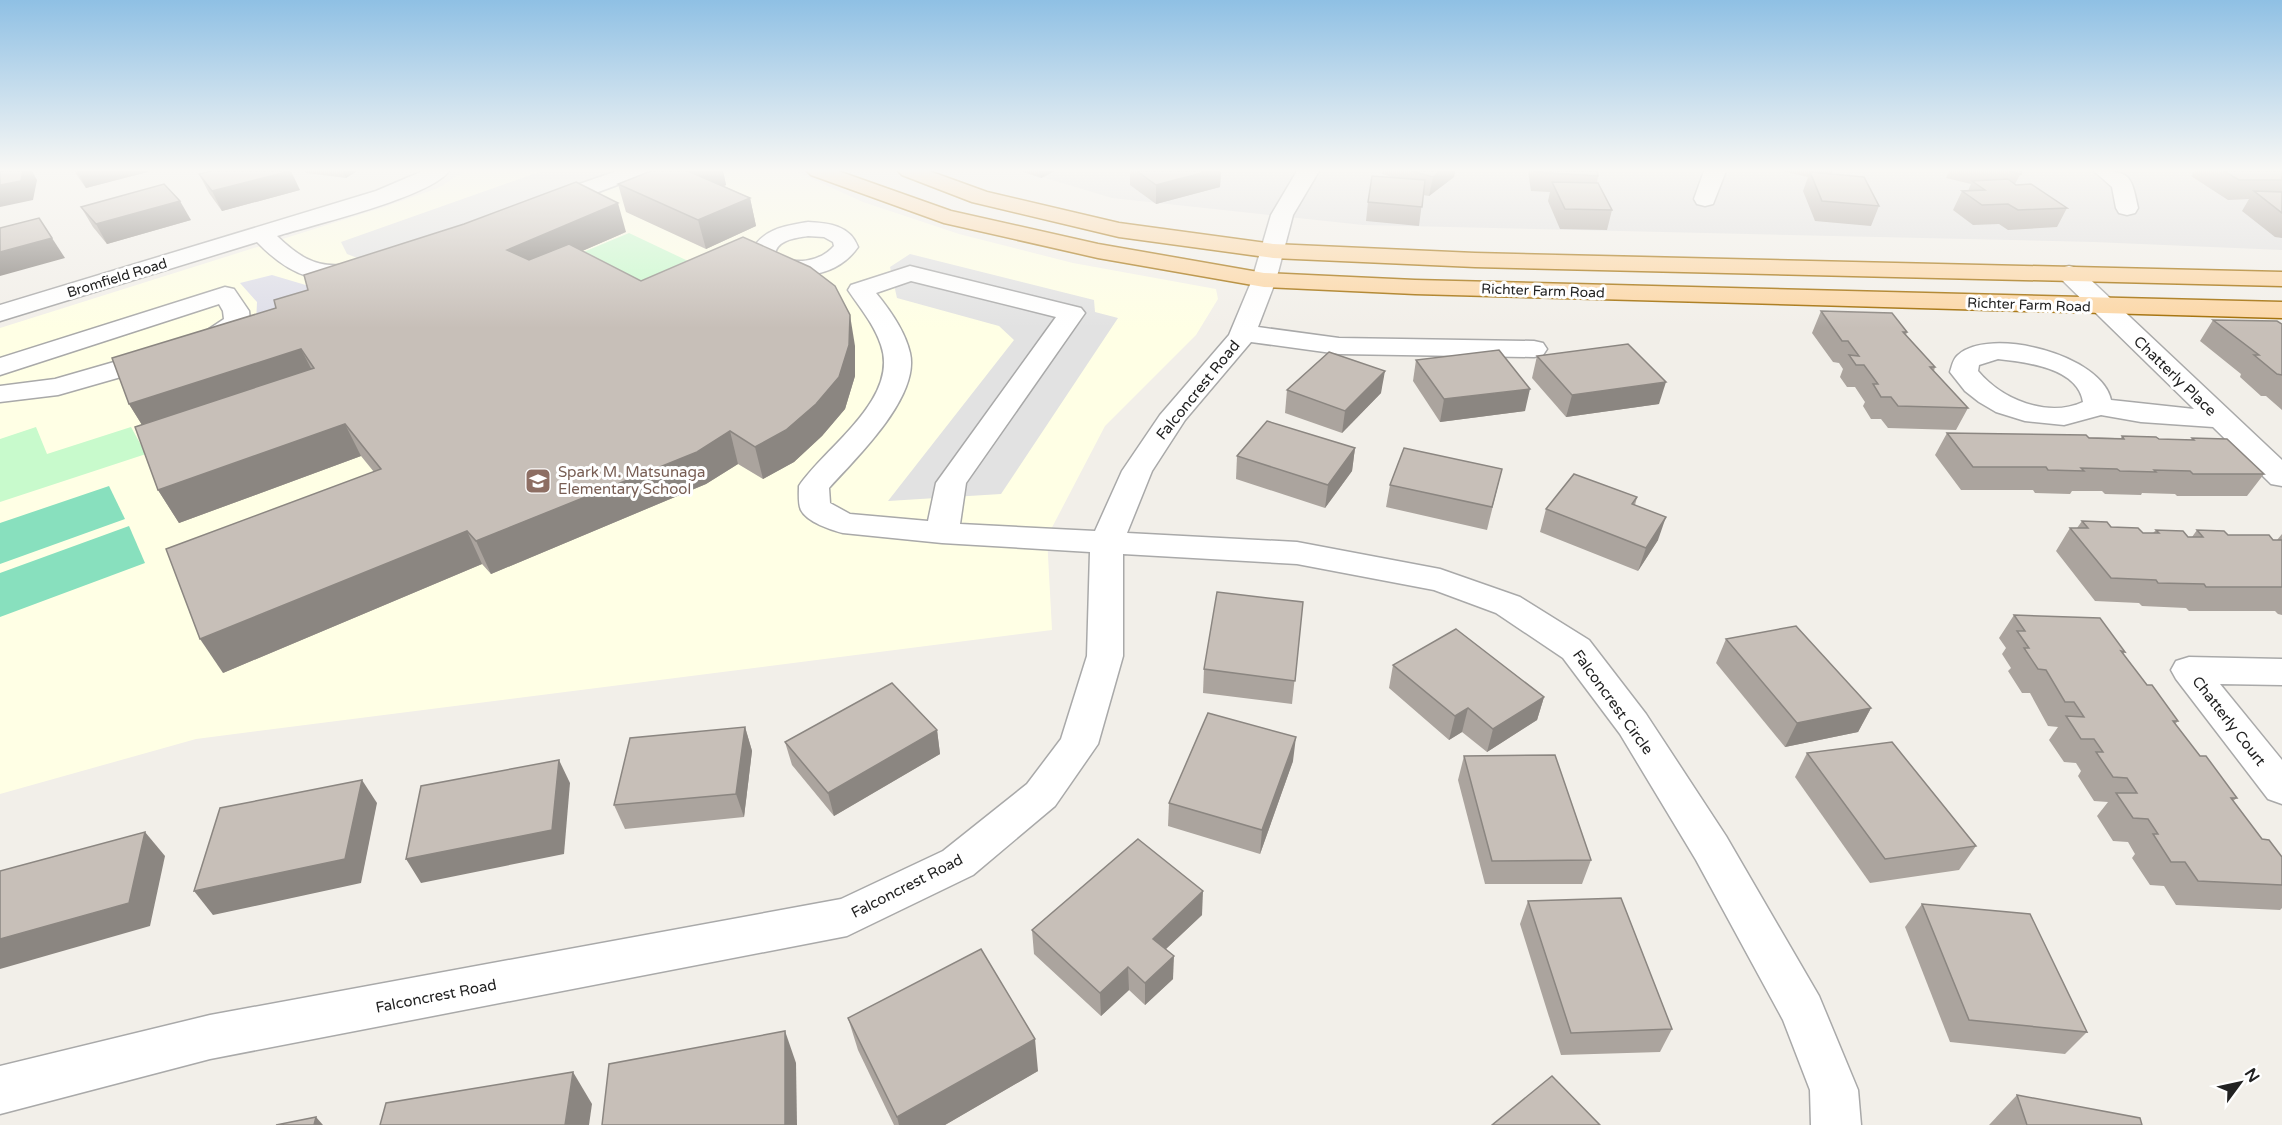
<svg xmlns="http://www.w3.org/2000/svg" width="2282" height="1125" font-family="'Varela Round',sans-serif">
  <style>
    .residential { fill: #e0dfdf }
    .education { fill: #ffffe5 }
    .park { fill: #c8facc }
    .pitch { fill: #88e0be }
    .parking { fill: #e2e2e2 }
    .plaza { fill: #dddde8 }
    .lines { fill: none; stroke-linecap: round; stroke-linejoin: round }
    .minor-casing { stroke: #a9a9a9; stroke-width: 3 }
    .major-casing { stroke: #a06b00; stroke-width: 3 }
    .minor { fill: #fff; fill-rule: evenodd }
    .major { fill: #fcd6a4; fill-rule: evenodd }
    .wall { fill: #aba49e }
    .shaded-wall { fill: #8b8681 }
    .building { fill: #c7bfb8; stroke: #8b8681; stroke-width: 1.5 }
    .labels { text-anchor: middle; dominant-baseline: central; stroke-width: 6; stroke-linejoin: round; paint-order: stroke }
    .far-street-label { font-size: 14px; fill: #222; stroke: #fff }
    .street-label { font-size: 15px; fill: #222; stroke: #fff }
    .education-label { font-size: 15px; fill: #785e54; stroke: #fff; text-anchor: start }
  </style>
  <rect width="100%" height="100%" fill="#f2efe9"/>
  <!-- residential -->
  <polygon class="residential" points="1022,171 2282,171 2282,250 2094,242 1363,225 1112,198"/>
  <!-- education -->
  <polygon class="education" points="465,171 795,171 863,202 959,234 1073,263 1216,289 1218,299 1196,335 1105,426 1047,537 1052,630 196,739 0,794 0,328 384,207 438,188"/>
  <!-- park -->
  <g class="park">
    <polygon points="629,233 724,278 649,311 538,271"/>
    <polygon points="36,427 47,454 131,427 146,454 0,502 0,439"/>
  </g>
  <!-- pitch -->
  <g class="pitch">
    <polygon points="109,486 125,519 0,564 0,523"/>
    <polygon points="129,526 145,563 0,617 0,573"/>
  </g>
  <!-- parking -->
  <g class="parking">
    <polygon points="542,171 608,171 627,183 394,272 347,254 341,242"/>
    <polygon points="910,254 1094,300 1095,312 1118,318 1001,494 888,501 1014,340 999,326 897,298 890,267"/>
  </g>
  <!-- plaza -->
  <polygon class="plaza" points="272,275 309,286 384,279 256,324 257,302 240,283"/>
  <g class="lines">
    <!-- minor casing -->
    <g class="minor-casing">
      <g id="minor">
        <path d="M 423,171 L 449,171 C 431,197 312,225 277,236 C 296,254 313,267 340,265 C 350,265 358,262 369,265 L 372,270 L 369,275 C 320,287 291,277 257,242 L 0,321 L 0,305 L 376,191 Z"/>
        <polygon points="617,171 648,171 644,175 555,208 547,210 539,208 536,203 539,198"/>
        <path d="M 1297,171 L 1319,171 L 1293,215 L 1276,280 L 1258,327 L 1339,338 L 1534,341 L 1543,343 L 1547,349 L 1543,355 L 1534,357 L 1339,354 L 1251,342 L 1185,420 L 1152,471 L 1127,533 L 1297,542 L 1440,569 L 1520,597 L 1589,640 L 1646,714 L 1726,836 L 1819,996 L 1858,1090 L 1861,1125 L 1811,1125 L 1810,1090 L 1783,1020 L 1696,860 L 1620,734 L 1563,658 L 1496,613 L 1434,590 L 1297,564 L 1123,554 L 1123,656 L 1098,744 L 1055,806 L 973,875 L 847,936 L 210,1059 L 0,1114 L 0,1066 L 210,1015 L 841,899 L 943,851 L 1027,784 L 1061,739 L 1087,656 L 1090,552 L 942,543 L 843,533 C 831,530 807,522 801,510 C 798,504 799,493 799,486 C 825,447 900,399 881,345 C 874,324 860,308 848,290 L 851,285 L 910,266 L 1081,308 L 1085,313 L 966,483 L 960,524 L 1095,531 L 1122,471 L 1160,415 L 1229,335 L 1252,280 L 1271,215 ZM 911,281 L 1056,317 L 936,483 L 928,521 L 850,514 L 830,503 L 829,488 C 857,457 920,397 910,353 C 905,331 890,310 876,293 Z"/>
        <polygon points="1704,171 1726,171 1713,204 1705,206 1697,204 1694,199"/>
        <path d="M 2094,171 C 2130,171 2131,174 2138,208 L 2135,213 L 2127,215 L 2119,213 L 2116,208 L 2112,187 Z"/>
        <path d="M 808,222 C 828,223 850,225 858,247 C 835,280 789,282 756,264 L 750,253 C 762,229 784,226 808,222 ZM 808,236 L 824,237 L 833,242 L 834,246 C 819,263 794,265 775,255 C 776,240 795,238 808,236 Z"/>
        <path d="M 2069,266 L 2078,268 L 2282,460 L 2282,486 L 2271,484 L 2213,427 L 2141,422 L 2101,415 L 2064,425 L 2025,421 L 1996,412 L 1979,402 L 1965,391 L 1950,372 C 1952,366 1953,359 1958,355 C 1990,326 2102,355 2111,400 L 2194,409 L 2060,278 L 2057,273 L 2060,268 ZM 1998,359 C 2026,362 2078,368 2083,402 C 2048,418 2002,400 1978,371 L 1979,365 Z"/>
        <polygon points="225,287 234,289 249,311 250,321 234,337 212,351 58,395 0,402 0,386 55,379 194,339 224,319 223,311 219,304 0,375 0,358"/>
        <polygon points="2189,657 2282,659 2282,685 2220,684 2282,760 2282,804 2268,799 2176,679 2171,670 2176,661"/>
      </g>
    </g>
    <!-- major casing -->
    <g class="major-casing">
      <g id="major">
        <polygon points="807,171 838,171 951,211 1098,244 1264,273 1415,280 2282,302 2282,318 1415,294 1264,287 1098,258 944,223 811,175"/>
        <polygon points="898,171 929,171 987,192 1119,223 1273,244 1475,253 2282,272 2282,286 1475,267 1273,258 1119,237 972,202 902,175"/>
      </g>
    </g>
    <!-- minor -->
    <use href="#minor" class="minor"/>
    <!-- major -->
    <use href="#major" class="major"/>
  </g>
  <!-- wall -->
  <g class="wall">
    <polygon points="74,171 151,171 86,188"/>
    <polygon points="305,171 357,171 346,178 306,173"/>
    <polygon points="651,171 723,171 726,185 724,186 750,198 756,226 706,249 626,212 618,184"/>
    <polygon points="1020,171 1055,171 1041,178"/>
    <polygon points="1130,171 1221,171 1220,187 1156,204 1130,185"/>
    <polygon points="1382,171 1455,171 1454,177 1429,196 1423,195 1419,226 1366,221 1368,202 1394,178 1382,174"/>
    <polygon points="1528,171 1597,171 1598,176 1597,183 1612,210 1607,230 1560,229 1548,201 1550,192 1531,191"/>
    <polygon points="1781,171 1833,171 1831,174 1879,206 1871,226 1815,221 1803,191 1808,177"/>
    <polygon points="1949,171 2022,171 2015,184 2067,208 2057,227 2008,230 1999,224 1973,225 1953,210 1962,191 1968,191 1971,184 1946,178"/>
    <polygon points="2194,171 2282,171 2282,238 2275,237 2242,211 2249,199 2228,200 2191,176"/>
    <polygon points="199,174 300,190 222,211 209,193"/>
    <polygon points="81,207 191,220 107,244 93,227"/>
    <polygon points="626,232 582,251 641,281 855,346 855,376 845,409 822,436 794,462 763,479 738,464 706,484 491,574 482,564 223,673 374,472 361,456 179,523 158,490 142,425 129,404"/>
    <polygon points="1821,311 1907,332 1906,335 1935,367 1934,371 1968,408 1956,430 1888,428 1881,419 1871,419 1863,406 1865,402 1855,387 1847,387 1840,377 1843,369 1839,363 1833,362 1812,333"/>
    <polygon points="2213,320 2282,324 2282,410 2266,396 2261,396 2240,377 2241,374 2200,341"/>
    <polygon points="1537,356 1659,404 1566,417 1532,378"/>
    <polygon points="1416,360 1525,411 1440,422 1413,381"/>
    <polygon points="1287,390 1381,393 1342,433 1285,413"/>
    <polygon points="1947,433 2121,438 2122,436 2159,439 2191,440 2192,438 2264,474 2247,496 2177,496 2175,494 2142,493 2141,495 2105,494 2102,491 2072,491 2070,494 2035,493 2033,490 1961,490 1935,455"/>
    <polygon points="1355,448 1352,471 1325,508 1236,479 1237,456"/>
    <polygon points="1502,469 1487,530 1386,507 1390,485"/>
    <polygon points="1637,497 1635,505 1658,540 1638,571 1540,532 1546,509"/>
    <polygon points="2082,521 2143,533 2153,533 2156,530 2188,537 2192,537 2197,530 2228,535 2277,540 2282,534 2282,615 2278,614 2275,611 2189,611 2186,608 2142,606 2139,603 2095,601 2056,551 2070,528 2077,528"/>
    <polygon points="1303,602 1292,704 1203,693 1204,669"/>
    <polygon points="2014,615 2125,652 2123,654 2147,685 2178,721 2175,724 2200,756 2237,798 2233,801 2262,839 2282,857 2282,908 2280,910 2176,905 2164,886 2150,885 2132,858 2135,854 2128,842 2113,841 2097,816 2108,802 2094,801 2078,776 2081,771 2076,763 2064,762 2049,740 2058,727 2048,726 2030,693 2022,693 2008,671 2011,668 2002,654 2006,648 1999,638"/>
    <polygon points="1726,639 1871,708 1858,732 1785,747 1716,663"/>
    <polygon points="1393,665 1544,697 1537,720 1487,752 1462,732 1449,740 1389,688"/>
    <polygon points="745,727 752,751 744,817 625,829 614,805"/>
    <polygon points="937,730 940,754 834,816 792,765 785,742"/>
    <polygon points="1807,753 1976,846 1959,870 1870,883 1795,777"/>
    <polygon points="1464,756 1591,860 1582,884 1485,884 1458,780"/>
    <polygon points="1293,761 1260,854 1168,826 1169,803"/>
    <polygon points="1528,901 1672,1029 1660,1052 1561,1055 1520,924"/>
    <polygon points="1922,904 2087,1032 2065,1054 1950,1042 1905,927"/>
    <polygon points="1202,915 1166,949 1173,979 1145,1005 1129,990 1101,1016 1034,954 1032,930"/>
    <polygon points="848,1018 1038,1071 945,1125 894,1125 858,1050"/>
    <polygon points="2017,1095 2142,1125 1989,1125"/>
  </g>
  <!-- shaded-wall -->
  <g class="shaded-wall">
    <polygon points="23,171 32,171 37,180 33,200 0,207 0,185"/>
    <polygon points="77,171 151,171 86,188"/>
    <polygon points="291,171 300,190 222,211 212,191"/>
    <polygon points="343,171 357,171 346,178"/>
    <polygon points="687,171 723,171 726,185 694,198"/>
    <polygon points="1040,171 1055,171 1041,178"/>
    <polygon points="1209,171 1221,171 1220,187 1156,204 1156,185"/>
    <polygon points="1440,171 1455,171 1454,177 1429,196 1433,177"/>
    <polygon points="750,198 756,226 706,249 698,220"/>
    <polygon points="180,201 191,220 107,244 96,224"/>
    <polygon points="618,203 626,232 518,279 507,250"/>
    <polygon points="52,238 65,258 0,276 0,252"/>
    <polygon points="850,315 855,346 855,376 845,409 822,436 794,462 763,479 755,447"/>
    <polygon points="301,349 317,380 149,436 129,404"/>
    <polygon points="1385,371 1381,393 1342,433 1345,411"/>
    <polygon points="1666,382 1659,404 1566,417 1572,395"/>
    <polygon points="1530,389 1525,411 1440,422 1444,399"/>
    <polygon points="345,424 361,456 179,523 158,490"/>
    <polygon points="730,431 738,464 706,484 491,574 476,541"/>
    <polygon points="1355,448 1352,471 1325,508 1328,485"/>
    <polygon points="1666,517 1658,540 1638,571 1646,548"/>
    <polygon points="467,531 482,564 223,673 200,639"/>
    <polygon points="1544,697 1537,720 1487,752 1493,729"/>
    <polygon points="1468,708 1462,732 1449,740 1455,716"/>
    <polygon points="1871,708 1858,732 1785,747 1797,723"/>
    <polygon points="745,727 752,751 744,817 736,794"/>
    <polygon points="937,730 940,754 834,816 828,793"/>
    <polygon points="1296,737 1293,761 1260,854 1262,830"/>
    <polygon points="559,760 570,783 564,854 421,883 406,859"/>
    <polygon points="362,780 377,803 361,883 213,915 194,891"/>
    <polygon points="145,832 165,856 150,926 0,969 0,939"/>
    <polygon points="1203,891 1202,915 1152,962 1153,939"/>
    <polygon points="1174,956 1173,979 1145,1005 1145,983"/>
    <polygon points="1128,967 1129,990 1101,1016 1100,993"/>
    <polygon points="785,1031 796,1063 797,1125 785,1125"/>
    <polygon points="1035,1039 1038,1071 945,1125 899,1125 897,1117"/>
    <polygon points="573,1072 592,1104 589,1125 565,1125"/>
    <polygon points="316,1117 323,1125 314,1125"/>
  </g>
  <!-- building -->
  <g class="building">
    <polygon points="0,171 23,171 21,181 0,185"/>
    <polygon points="211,171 291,171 212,191 199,174"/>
    <polygon points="651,171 688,171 750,198 698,220 618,184"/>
    <polygon points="1137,171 1209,171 1156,185"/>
    <polygon points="1411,171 1440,171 1433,177"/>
    <polygon points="1535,171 1597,171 1598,176 1535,172"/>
    <polygon points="2009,171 2022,171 2021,174"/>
    <polygon points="2224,171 2282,171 2282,180 2239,180"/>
    <polygon points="1810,172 1864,177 1879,206 1822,201"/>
    <polygon points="1372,176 1425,180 1422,207 1368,202"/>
    <polygon points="2008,179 2016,185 2031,184 2067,208 2018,210 2008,204 1982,205 1962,191 1985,190 1972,181"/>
    <polygon points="576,182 618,203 507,250 529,260 569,244 641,281 743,237 810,267 835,286 850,315 849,345 839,377 816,404 786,430 755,447 730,431 697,452 476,541 467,531 200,639 166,549 381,469 345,424 158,490 135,427 314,368 301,349 129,404 112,358 276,308 274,300 308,290 304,275 464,224"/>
    <polygon points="1552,182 1598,183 1612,210 1565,209"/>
    <polygon points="164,184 180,201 96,224 81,207"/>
    <polygon points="2254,191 2282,192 2282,213"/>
    <polygon points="39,218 52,238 0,252 0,228"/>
    <polygon points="1821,311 1892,313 1907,332 1903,332 1935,367 1930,367 1968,408 1898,406 1891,397 1881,397 1873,384 1878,384 1864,365 1856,365 1849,355 1859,356 1848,341 1842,341"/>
    <polygon points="2213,320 2277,321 2282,324 2282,375 2277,374 2254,355 2259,355"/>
    <polygon points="1628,344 1666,382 1572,395 1537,356"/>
    <polygon points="1499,350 1530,389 1444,399 1416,360"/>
    <polygon points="1329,352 1385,371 1345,411 1287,390"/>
    <polygon points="1267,421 1355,448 1328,485 1237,456"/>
    <polygon points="1947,433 2086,435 2089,438 2124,439 2122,436 2156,437 2159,439 2194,440 2192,438 2227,439 2264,474 2193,474 2190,471 2154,470 2156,472 2120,471 2117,469 2081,468 2084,471 2048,470 2046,467 1973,467"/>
    <polygon points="1404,448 1502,469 1492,507 1390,485"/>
    <polygon points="1574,474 1637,497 1632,504 1666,517 1646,548 1546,509"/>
    <polygon points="2082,521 2107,522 2111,527 2138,528 2143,533 2159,533 2156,530 2183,531 2188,537 2203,537 2197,530 2224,531 2228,535 2269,535 2273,540 2282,540 2282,587 2206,587 2204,584 2158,583 2156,580 2111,578 2070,528 2088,528"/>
    <polygon points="1217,592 1303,602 1295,681 1204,669"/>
    <polygon points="2014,615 2100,618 2125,652 2121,651 2147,685 2152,685 2178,721 2173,721 2200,756 2206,756 2237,798 2231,798 2262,839 2269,840 2282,857 2282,885 2198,881 2185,862 2171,862 2153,834 2158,834 2148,819 2133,818 2116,793 2137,793 2127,778 2113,777 2096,752 2103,752 2094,739 2081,739 2066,716 2084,717 2074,702 2065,702 2046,670 2038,669 2024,648 2029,648 2017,631 2025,631"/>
    <polygon points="1796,626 1871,708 1797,723 1726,639"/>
    <polygon points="1456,629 1544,697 1493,729 1468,708 1455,716 1393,665"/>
    <polygon points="892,683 937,730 828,793 785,742"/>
    <polygon points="1208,713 1296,737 1262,830 1169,803"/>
    <polygon points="745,727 736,794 614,805 630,738"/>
    <polygon points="1892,742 1976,846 1885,859 1807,753"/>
    <polygon points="1555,755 1591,860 1492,861 1464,756"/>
    <polygon points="559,760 552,830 406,859 421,786"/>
    <polygon points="362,780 345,859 194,891 220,808"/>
    <polygon points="145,832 129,903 0,939 0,871"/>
    <polygon points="1138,839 1203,891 1153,939 1174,956 1145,983 1128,967 1100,993 1032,930"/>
    <polygon points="1621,898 1672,1029 1571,1033 1528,901"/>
    <polygon points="1922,904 2030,914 2087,1032 1969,1020"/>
    <polygon points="981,949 1035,1039 897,1117 848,1018"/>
    <polygon points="785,1031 785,1125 602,1125 609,1064"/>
    <polygon points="573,1072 565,1125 380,1125 386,1103"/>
    <polygon points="1552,1076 1600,1125 1492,1125"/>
    <polygon points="2017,1095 2140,1118 2142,1125 2027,1125"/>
    <polygon points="316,1117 314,1125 276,1125"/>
  </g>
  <!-- sky -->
  <linearGradient id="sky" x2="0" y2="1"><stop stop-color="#8fc0e4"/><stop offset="0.52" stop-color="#f9f8f5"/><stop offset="1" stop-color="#f9f8f5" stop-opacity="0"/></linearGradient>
  <rect width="2282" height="328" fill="url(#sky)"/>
  <!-- icons -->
  <defs>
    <g id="school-square" transform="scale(1.35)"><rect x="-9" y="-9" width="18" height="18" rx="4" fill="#8d6e63" stroke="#fff"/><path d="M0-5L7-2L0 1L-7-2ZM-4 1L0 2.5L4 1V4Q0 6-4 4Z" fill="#fff"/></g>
  </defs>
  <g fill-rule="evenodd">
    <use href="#school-square" x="538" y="481"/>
  </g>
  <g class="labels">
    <!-- far-street labels -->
    <g class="far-street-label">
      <text transform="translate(117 278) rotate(-17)">Bromfield Road</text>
      <text transform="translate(1543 291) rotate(2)">Richter Farm Road</text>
      <text transform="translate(2029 305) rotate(2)">Richter Farm Road</text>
    </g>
    <!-- street labels -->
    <g class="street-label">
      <text transform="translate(2175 376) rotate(44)">Chatterly Place</text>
      <text transform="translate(1198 390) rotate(-51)">Falconcrest Road</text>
      <text transform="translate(1613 702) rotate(54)">Falconcrest Circle</text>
      <text transform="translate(2229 721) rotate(52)">Chatterly Court</text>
      <text transform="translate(907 886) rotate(-27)">Falconcrest Road</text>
      <text transform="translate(436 996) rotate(-11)">Falconcrest Road</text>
    </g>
    <!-- education labels -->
    <g class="education-label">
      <text x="558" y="472">Spark M. Matsunaga<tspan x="558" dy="17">Elementary School</tspan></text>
    </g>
  </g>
  <!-- north arrow -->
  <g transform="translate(2240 1083) rotate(57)" stroke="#ffffff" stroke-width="4.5" paint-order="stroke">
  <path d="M0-4.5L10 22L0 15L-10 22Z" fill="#222222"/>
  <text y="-9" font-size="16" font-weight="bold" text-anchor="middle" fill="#222222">N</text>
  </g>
</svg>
